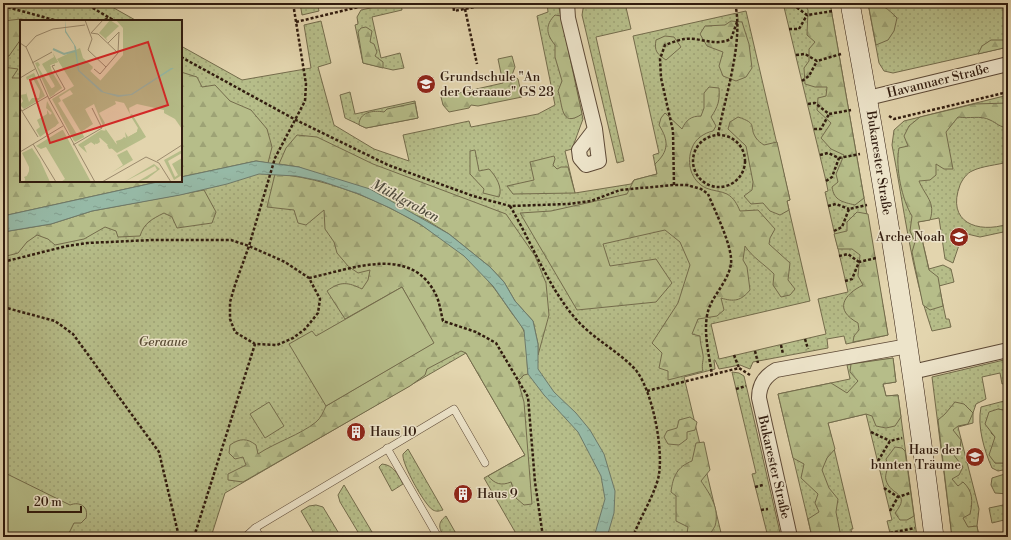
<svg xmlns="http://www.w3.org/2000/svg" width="1011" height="540" font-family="'Libre Bodoni',serif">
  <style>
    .green { fill: url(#green-dots); stroke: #746c4c }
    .forest { fill: url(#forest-firs); stroke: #746c4c }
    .pitch { fill: #b6bd89; stroke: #746c4c }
    .water { fill: url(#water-ripples); stroke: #6e7a6a }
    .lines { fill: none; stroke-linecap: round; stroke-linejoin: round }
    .lane-casing { stroke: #5e4a37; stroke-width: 8 }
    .street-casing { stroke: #5e4a37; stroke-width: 16 }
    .secondary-casing { stroke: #311c0f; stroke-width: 20 }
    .path { stroke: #311c0f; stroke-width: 2.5; stroke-dasharray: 3 2; stroke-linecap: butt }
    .lane { stroke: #ede4ca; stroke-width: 7 }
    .street { stroke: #ede4ca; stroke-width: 14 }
    .secondary { stroke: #ede4ca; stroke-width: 19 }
    .labels { text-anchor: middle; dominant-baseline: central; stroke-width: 3; stroke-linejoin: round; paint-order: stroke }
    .poi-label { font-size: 13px; fill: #311c0f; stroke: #ede4ca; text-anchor: start }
    .street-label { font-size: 13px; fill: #311c0f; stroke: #ede4ca }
    .park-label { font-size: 13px; font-style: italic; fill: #594c34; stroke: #ede4ca }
    .water-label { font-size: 14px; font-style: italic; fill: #4f4b3c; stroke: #ede4ca }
    .inset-river { fill: none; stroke: #96b9a6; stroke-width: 2 }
    .inset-road { fill: none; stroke: #9c8b6e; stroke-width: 1 }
    .view { fill: #d62828; fill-opacity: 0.15; stroke: #d62828; stroke-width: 2 }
    .inset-edge { fill: none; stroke: #311c0f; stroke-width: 2 }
  </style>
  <defs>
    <pattern id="green-dots" width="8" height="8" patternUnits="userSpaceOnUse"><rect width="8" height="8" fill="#b6bd89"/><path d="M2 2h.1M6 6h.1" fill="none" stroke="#9da275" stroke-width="1.8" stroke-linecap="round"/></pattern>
    <pattern id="forest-firs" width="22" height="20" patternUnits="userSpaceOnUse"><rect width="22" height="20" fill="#b6bd89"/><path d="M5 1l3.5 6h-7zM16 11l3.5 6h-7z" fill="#9da275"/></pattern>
    <pattern id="water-ripples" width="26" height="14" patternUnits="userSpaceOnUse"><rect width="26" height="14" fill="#96b9a6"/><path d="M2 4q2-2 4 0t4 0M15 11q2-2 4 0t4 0" fill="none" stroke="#829e8e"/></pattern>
  </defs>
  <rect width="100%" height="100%" fill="#e3d5ae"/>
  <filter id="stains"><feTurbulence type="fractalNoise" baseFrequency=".005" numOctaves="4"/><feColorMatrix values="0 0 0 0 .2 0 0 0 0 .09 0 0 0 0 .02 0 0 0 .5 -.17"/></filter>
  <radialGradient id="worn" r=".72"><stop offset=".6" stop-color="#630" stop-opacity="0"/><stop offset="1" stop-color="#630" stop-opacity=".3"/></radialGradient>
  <!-- green -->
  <g class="green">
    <polygon points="3,3 105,3 137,21 21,21 21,181 181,181 181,46 242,80 311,68 304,25 321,21 331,63 318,67 334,125 374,149 409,161 403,135 469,121 471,127 538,114 555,105 537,16 548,12 547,3 558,3 583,119 572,149 565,151 575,193 631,184 634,180 657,174 653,155 659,153 633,36 746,11 790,200 787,201 810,301 711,324 719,359 826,334 818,299 848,292 825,192 828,191 826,181 783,3 830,3 888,335 846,344 844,336 827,339 828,348 753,362 750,369 740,365 719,369 715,360 714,360 715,369 684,377 722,537 518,537 484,478 525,455 466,353 225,493 211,537 3,537"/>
    <polygon points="300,3 317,3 319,11 302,15"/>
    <polygon points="394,3 401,3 402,10 372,17 381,58 400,53 404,68 393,70 363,63 355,25 358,24 357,17 361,10"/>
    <polygon points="584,3 625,3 631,29 596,37 624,161 617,163 582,15"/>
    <polygon points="868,3 1008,3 1008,47 893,73 884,71 879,63"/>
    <polygon points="350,92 355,114 415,101 418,118 366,128 345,118 340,95"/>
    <path d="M 1008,95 L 1008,162 C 997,165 982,166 972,171 C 967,173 962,180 960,185 C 946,222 977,234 1008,224 L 1008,231 L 980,237 L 963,233 L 953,263 L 945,259 L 939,218 L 918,222 L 929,269 L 943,265 L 951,269 L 954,282 L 939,286 L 946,319 L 949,319 L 951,327 L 932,331 C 911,271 904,207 892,145 L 894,130 L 904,121 Z"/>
    <polygon points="893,358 896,382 883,384 886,396 898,395 917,537 891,537 887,521 892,520 866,414 828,423 853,529 851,529 852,537 812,537 778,394 850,379 847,365"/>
    <polygon points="1008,359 1008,382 1002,384 1000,373 982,377 986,399 976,404 973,413 973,423 958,427 979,509 977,526 979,537 952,537 932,377"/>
    <polygon points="732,372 739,373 744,376 781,537 768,537 752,474 756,473"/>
    <path d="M 1008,400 L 1008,411 L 998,409 L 991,433 L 995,437 L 995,463 L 1008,463 L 1008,469 L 998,471 L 992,468 C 984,450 977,426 981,407 Z"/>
    <path d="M 408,449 L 443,510 C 439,511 437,512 433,510 C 425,506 401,463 403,454 Z"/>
    <path d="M 382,464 C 394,465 398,475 403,484 L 392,491 L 379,467 Z"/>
    <polygon points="344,485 375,537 361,537 340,502 338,495"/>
    <polygon points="1008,504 1008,519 992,523 989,508"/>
    <polygon points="316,505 323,507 341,537 316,537 301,511 309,506"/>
    <path d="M 446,516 L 458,537 L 444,537 C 439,528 437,523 446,516 Z"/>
  </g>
  <!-- forest -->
  <g class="forest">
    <path d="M 804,3 L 830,3 L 864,198 L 855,205 C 843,202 834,201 832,187 L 838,182 L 836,174 L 844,155 L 831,149 L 821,138 L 831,123 L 817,110 L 818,98 L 826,96 L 827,87 L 815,87 L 805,84 L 804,68 L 809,61 L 809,49 L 815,42 L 807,35 L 808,10 Z"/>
    <path d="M 868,3 C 882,3 888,9 897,18 L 894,31 L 888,40 L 876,45 Z"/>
    <path d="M 555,15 L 561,16 L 582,114 C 560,129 563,104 558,91 L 562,81 L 555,57 L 555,45 C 546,34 545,25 555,15 Z"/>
    <polygon points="21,19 30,21 21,21 21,39 9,56 3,56 3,21"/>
    <polygon points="731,21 742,22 749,44 752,68 746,77 736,81 723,76 719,66 723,52 707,46 700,34 705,26 725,25"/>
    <polygon points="366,27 372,31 370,42 374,44 377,52 375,56 383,62 383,68 363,63 358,32 361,28"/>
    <path d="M 665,36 L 674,37 L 681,47 L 666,60 C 657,54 654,51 656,40 Z"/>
    <polygon points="991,40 1008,40 1008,47 978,54 982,46"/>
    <polygon points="512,56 515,67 512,75 518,79 522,97 478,106 471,105 469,108 449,112 443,105 441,97 503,83 498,59"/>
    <polygon points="3,67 18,69 12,78 21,78 21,181 162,181 3,216"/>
    <polygon points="181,72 197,77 202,87 215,85 230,101 251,110 267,129 272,147 268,163 256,161 181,177"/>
    <path d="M 709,87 L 719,88 C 720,100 718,107 711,117 L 716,126 L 713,131 C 704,133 695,139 692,148 C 686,163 691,181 706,188 C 713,191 721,191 727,194 C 734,198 737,204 740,211 L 758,210 L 775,229 L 770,238 L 769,244 L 790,263 L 788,280 L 795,289 L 790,295 L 781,297 L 773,285 L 774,274 C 764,264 752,257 745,246 L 743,260 L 747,267 L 750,290 C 741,301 734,302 721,298 L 724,310 L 717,316 L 698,319 L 692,334 L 700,336 C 700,343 702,348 703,355 C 704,360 701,365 703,371 L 668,380 L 668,371 L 659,368 L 662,353 L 652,343 L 678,303 L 690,265 L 680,242 L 665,230 L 603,244 L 610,266 L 656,259 L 672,283 L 656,302 L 577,310 L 520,213 L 551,211 L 627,194 L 634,180 L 657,174 L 655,164 C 669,151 669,141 659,125 L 661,118 L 665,113 L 682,129 C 686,120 691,116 701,116 L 704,108 L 704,93 Z"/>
    <path d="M 415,103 L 418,118 L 366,128 L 359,125 C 359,112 373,110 384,112 L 387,109 Z"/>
    <path d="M 1008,103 L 1008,127 C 1000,128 997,123 990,120 C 981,115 969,119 958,117 L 946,132 L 953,169 L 944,169 L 936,164 L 936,175 L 930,180 L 919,181 C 925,196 936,202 930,220 L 918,222 L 929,270 L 938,277 L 943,306 L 930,310 L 923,305 L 912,252 L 915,242 L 910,231 L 912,216 C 902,200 895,167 899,148 L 908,146 L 904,136 L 909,126 L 920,117 L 974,104 Z"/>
    <path d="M 738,117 C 759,124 748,126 756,138 C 758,141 761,143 764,145 L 777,142 L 790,200 L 787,201 L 789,210 L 780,215 L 770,211 L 763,203 L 751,204 L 744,196 L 752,190 L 753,182 L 746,146 L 728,129 L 730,122 Z"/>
    <polygon points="297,135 317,137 373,164 506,214 535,256 546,283 549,315 538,355 538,344 533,321 515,301 504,282 490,267 449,234 425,219 299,167 279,164 286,148"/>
    <path d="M 475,150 L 479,171 L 489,169 C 496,176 503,188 499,197 L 483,193 L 484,189 L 470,174 L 470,151 Z"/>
    <polygon points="554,156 555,159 553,165 557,169 561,167 568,167 575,193 513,194 507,186 534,180 530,162"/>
    <path d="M 275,174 C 341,178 434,222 480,271 C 491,283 500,296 509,309 C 513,316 520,322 523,329 C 529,340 526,361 528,374 L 524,375 L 518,381 L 524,402 L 532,504 L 524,505 L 516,498 L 511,482 C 501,486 495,484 488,476 L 525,455 L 466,353 L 461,351 L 427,369 L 425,375 L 410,386 L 243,482 L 228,480 L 228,474 L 246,465 L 243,457 L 235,459 L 229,453 L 230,445 C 240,438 247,438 256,445 L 258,454 C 276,442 300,435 316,422 C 321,418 323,412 326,406 L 433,343 L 402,287 L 345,319 L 327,291 C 340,281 348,282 362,289 L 368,280 L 370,270 L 358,273 L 348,266 L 337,253 L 334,242 L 325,229 L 324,210 L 306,225 L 298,223 L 294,210 L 267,207 Z"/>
    <path d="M 204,190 L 216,212 L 212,223 L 177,228 L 172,217 L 164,213 C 152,219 144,223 140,236 L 118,237 L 116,231 L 105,227 L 84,239 L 55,245 L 48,239 L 37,235 L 27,242 L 18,253 L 3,257 L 3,232 L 51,224 L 92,211 Z"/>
    <path d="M 857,212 L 868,214 L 888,335 L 853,342 L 854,336 L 859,330 L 858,323 C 834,310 843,295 863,285 L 858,276 L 860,255 L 852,249 L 838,249 L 834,234 L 847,231 L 847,222 Z"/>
    <polygon points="893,358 896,382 883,384 886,396 898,395 901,417 895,426 886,428 876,426 872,416 866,414 828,423 835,449 827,458 822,470 829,488 838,499 836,512 841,537 812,537 808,519 819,512 815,503 818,494 801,478 804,464 793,458 778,394 831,383 847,393 858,381 850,372 851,364"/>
    <path d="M 955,402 L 964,404 L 973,413 L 968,424 L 958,426 L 953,430 L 961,440 L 960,449 L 953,454 L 963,467 L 959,475 L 952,479 L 958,486 L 963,482 C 973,491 973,501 970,514 L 963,518 L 968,527 L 977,526 L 979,537 L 952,537 L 938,420 L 945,414 Z"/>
    <polygon points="998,409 1008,411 1008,463 995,463 989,455 995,437 985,424 989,412"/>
    <polygon points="690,417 697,422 695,430 687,432 687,439 679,445 668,444 664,437 667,431 677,428 679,420"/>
    <path d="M 704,442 L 710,470 L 701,481 C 710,494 720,509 715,526 C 713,530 710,533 709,537 L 677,537 L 687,533 L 688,527 L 676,521 L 676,496 L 671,492 C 673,476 677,467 692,461 L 696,443 Z"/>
    <path d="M 895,447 L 902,448 L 905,451 L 914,516 L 907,520 L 900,520 L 895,513 C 912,492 890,496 886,480 C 884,473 890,470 886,459 Z"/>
    <polygon points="1008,473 1008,494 995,493 991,485 992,478"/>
  </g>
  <!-- pitch -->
  <g class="pitch">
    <polygon points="402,287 434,343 326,406 289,344 312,331 316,336"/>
    <polygon points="269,402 284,426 265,438 250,414"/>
    <path d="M 3,472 L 70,505 C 80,501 89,507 86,518 L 81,523 L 74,523 L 67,537 L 3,537 Z"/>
  </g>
  <!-- water -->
  <polygon class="water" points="256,161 299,167 370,189 449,234 490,267 504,282 515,301 533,321 538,344 538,369 554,392 576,413 590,430 604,454 615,491 614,513 607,537 594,537 605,499 601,476 578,432 544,395 528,374 524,330 493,286 464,256 420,224 390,208 359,194 321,181 296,176 259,174 227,184 180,195 92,211 51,224 3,232 3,216 162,181 181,181 181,177"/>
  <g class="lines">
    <!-- lane casing -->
    <g class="lane-casing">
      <g id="lane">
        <polyline points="387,448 438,537"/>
        <polyline points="255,528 260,537"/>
        <polyline points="245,537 255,528 454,409 485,463"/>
      </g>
    </g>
    <!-- street casing -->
    <g class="street-casing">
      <g id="street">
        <polyline points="567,3 568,18 595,129 599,161 586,165 580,158 579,150 595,129"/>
        <polyline points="868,98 1008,64"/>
        <polyline points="912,372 1008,350"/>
        <path d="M 790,537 L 759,398 C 759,385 765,376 776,370 L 908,346"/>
      </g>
    </g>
    <!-- secondary casing -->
    <g class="secondary-casing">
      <path id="secondary" d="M 850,3 C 883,180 912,358 934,537"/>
    </g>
    <!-- path -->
    <g class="path">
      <polyline points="84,3 115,21"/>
      <polyline points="407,3 408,8"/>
      <polyline points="453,3 454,11 496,3"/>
      <polyline points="783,5 792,4 807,15 833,11"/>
      <polyline points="3,6 58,21"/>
      <polyline points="465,9 477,64"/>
      <polyline points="100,21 111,18"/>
      <polyline points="296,22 375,3"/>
      <polyline points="789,29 799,29 807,15"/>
      <polyline points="796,55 805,54 817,61 841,54"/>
      <path d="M 181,57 L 296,120 L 388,165 L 473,196 L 510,206 L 568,204 L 591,201 L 620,190 L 674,185 L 687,185 L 701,189 L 708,194 C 715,211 733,247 731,264 C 728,281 715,293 709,308 C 702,328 709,354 712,375"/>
      <polyline points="802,81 809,76 817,61"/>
      <polyline points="808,104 815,103 829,114 851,110"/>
      <polyline points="889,116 894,119 1008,92"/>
      <polyline points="814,129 821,129 829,114"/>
      <circle cx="719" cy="161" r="26"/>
      <path d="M 718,135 C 725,96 744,42 735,3"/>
      <polyline points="820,155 828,153 839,158 860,154"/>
      <polyline points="826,181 832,177 839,158"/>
      <path d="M 674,185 L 673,131 L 661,78 L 660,59 L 665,45 C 671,43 678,40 684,39 C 701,37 714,47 731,39 L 737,22"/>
      <path d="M 510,206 C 532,243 547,285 575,318 C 591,337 615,349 633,367 C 652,385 665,453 658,479 C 652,500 640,517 633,537"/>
      <polyline points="828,206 836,204 849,209"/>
      <polyline points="834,231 842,227 849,209 867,205"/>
      <polyline points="839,256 848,254 859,262"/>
      <polyline points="3,262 67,246 87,243 152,240 231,240 249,246 285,262 309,278 320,299 318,313 305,329 293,338 277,345 255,344 235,332 230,319 230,302 235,285 249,246 275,158 305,101 306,84 293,3"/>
      <path d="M 309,278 C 352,269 413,243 437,297 C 440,305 441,313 443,321 L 476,332 L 496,343 L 528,397 L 535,482 L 543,537"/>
      <polyline points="845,281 852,279 859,262 876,258"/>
      <polyline points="3,307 55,321 73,334 159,452 179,537"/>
      <polyline points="805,339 808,349"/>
      <polyline points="781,345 783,354"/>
      <polyline points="755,351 758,363"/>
      <polyline points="734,355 739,368"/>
      <polyline points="736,389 746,386"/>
      <polyline points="647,391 739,368 750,375"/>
      <polyline points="871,432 890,441"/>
      <polyline points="878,461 890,441 902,438"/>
      <polyline points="755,487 763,485"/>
      <polyline points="884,488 898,497"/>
      <polyline points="761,510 768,509"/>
      <polyline points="890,511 898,497 910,493"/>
      <polyline points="890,533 915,528"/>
      <polyline points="767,535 774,534"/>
      <polyline points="194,537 255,344"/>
    </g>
    <!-- lane -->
    <use href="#lane" class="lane"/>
    <!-- street -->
    <use href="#street" class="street"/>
    <!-- secondary -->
    <use href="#secondary" class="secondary"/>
  </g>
  <!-- icons -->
  <defs>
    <g id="school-disc" transform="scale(1)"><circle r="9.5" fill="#8f2418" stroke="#ede4ca"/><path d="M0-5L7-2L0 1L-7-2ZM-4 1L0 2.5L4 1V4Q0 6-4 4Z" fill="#fff"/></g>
    <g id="building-disc" transform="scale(1)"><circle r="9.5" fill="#8f2418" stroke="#ede4ca"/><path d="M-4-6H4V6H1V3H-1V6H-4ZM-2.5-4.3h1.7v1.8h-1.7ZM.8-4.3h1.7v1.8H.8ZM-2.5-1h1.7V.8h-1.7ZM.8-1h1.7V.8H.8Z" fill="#fff"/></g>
  </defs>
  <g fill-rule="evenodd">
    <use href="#school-disc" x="426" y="84"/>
    <use href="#school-disc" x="959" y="237"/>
    <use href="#building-disc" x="356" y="432"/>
    <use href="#school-disc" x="975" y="457"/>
    <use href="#building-disc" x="463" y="494"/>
  </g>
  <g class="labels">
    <!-- poi labels -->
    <g class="poi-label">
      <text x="440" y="77">Grundschule "An<tspan x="440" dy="15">der Geraaue" GS 28</tspan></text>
      <text x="945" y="237" text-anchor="end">Arche Noah</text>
      <text x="370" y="432">Haus 10</text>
      <text x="961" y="450" text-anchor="end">Haus der<tspan x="961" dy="15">bunten Träume</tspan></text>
      <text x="477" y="494">Haus 9</text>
    </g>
    <!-- street labels -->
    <g class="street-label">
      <text transform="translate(938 81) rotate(-14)">Havannaer Straße</text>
      <text transform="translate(879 163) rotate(81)">Bukarester Straße</text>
      <text transform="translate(774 467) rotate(77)">Bukarester Straße</text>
    </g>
    <!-- park labels -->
    <g class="park-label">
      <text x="163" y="342">Geraaue</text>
    </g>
    <!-- water labels -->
    <g class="water-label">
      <text transform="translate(405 201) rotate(28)">Mühlgraben</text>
    </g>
  </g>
  <!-- overview -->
  <g transform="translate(20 20)">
    <rect width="162" height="162" fill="#e3d5ae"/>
    <path d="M 90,0 L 99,6 L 86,18 L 88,21 L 79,13 ZM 96,0 L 162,0 L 162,109 L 155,99 L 144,93 L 144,90 L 117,84 L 109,88 L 110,94 L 104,83 L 95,81 L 96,84 L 79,93 L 85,103 L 83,106 L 74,84 L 65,89 L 73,104 L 61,112 L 42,80 L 53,74 L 50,70 L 39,77 L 41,81 L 38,83 L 58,116 L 62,113 L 64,117 L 55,122 L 32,79 L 54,66 L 37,39 L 60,28 L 63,38 L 73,47 L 70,51 L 80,61 L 103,35 L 103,8 ZM 33,33 L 38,42 L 30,45 L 31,50 L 42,68 L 30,77 L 15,43 L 18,42 L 20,45 L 18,47 L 32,69 L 35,66 L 22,44 L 34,37 ZM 14,53 L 25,76 L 4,89 L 0,85 L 3,81 L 0,75 L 6,74 L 6,72 L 9,82 L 12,78 L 19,78 L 20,71 L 12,57 L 7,60 L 6,57 ZM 27,81 L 39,103 L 20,117 L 16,110 L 20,107 L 17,100 L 27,94 L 27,90 L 30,95 L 32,93 L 26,88 ZM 112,94 L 126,117 L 121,120 L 97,133 L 79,117 L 80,122 L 77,124 L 71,122 L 64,126 L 67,133 L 58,125 L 81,110 L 86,111 L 85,108 L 97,125 L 96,121 L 106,118 L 105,112 L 108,117 L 117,112 L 118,108 L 110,95 ZM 42,110 L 43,110 L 71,162 L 41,162 L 45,159 L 26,127 L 21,129 L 16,126 ZM 12,128 L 20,140 L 30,162 L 4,162 L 10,149 L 2,133 ZM 107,130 L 113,140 L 91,153 L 103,145 L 97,135 ZM 162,130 L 162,133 L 148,141 L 155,157 L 158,155 L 152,144 L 162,138 L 162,155 L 154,160 L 144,140 ZM 134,144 L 140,149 L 127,159 L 117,162 L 137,150 L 135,146 L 104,162 Z" fill="#b6bd89"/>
    <path d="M 103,37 L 104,42 L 100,42 L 85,61 L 90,66 L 96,60 L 99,63 L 95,67 L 102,72 L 109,71 L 109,75 L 91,74 L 74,66 L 67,46 L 73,48 L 70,51 L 81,61 ZM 35,38 L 38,42 L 30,45 L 34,58 L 42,68 L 34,71 L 35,74 L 30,77 L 27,70 L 35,67 L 34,61 L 23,45 L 28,44 L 31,40 L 34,42 ZM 162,44 L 162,47 L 151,48 L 144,54 L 117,70 L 115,68 L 153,46 ZM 154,48 L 162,48 L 162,71 L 143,77 L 133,73 L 134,77 L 130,79 L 129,76 L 128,81 L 125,83 L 112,80 L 111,76 ZM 72,63 L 87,74 L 109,76 L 109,79 L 81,79 L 74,72 ZM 56,65 L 59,69 L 58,80 L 60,82 L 68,79 L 67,77 L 62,79 L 59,77 L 69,70 L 79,79 L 68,86 L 65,89 L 66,96 L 64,96 L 61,102 L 61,91 L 50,88 L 44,81 L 52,83 L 50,79 L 55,72 L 52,68 ZM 28,84 L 37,103 L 36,106 L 26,111 L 25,108 L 32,107 L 30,101 L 34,98 ZM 146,90 L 155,91 L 160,96 L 162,109 L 156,97 ZM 43,93 L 55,115 L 62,113 L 64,117 L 54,121 L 40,94 ZM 118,108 L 126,117 L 122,114 L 115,122 L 108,121 L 101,131 L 100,127 L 89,129 L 87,125 L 90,125 L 82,116 L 76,120 L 75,125 L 71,122 L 65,126 L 58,125 L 86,110 L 96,125 L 104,117 L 106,118 L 106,116 L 108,117 L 117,112 ZM 37,125 L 34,134 L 38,134 L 40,128 L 41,134 L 44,135 L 40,143 L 36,141 L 39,138 L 34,139 L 28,128 ZM 9,146 L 15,152 L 14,162 L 7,162 L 4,157 L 9,155 Z" fill="#b6bd89"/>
    <path d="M 121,15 L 131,18 L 134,24 L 132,30 L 119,28 ZM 95,49 L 101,55 L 90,66 L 84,61 Z" fill="#b6bd89"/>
    <path d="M 45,0 L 46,11 L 56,27 L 59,50 L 84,72 L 99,75 L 111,74 L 151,48 L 162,48 L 154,48 L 112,75 L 98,77 L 81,72 L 58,51 L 54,25 L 45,12 Z" fill="#96b9a6"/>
    <path class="inset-river" d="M 33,29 L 44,34 L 55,31"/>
    <path class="inset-road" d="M 65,0 L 72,19 L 68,30 L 86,47M 71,13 L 78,14 L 98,33M 71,13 L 83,0M 0,23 L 6,27 L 29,79 L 75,162M 88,23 L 99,12M 6,27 L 16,16 L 33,9 L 65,5M 12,43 L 32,32M 74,49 L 80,54 L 98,33 L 99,12M 0,58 L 15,49M 29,79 L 45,69 L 32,46 L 35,45M 0,88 L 18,117M 2,91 L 28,76M 13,124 L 36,162M 53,125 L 82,108 L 72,88M 0,132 L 43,106M 137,141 L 162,125M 82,162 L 126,137 L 139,143 L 151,162"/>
    <path class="view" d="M 128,22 L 148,85 L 30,123 L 10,60 Z"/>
    <rect width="162" height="162" class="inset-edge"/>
  </g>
  <!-- margin -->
  <rect width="1011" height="540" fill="none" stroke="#e3d5ae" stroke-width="16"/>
  <rect x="4" y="4" width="1003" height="532" fill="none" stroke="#311c0f" stroke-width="2"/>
  <rect x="8" y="8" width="995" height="524" fill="none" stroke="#311c0f"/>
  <!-- scale -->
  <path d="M28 506v6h53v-6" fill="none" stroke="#311c0f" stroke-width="2"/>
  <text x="34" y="506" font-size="12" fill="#311c0f" stroke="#ede4ca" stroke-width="3" paint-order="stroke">20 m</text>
  <rect width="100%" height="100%" filter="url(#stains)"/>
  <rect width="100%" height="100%" fill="url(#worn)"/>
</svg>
